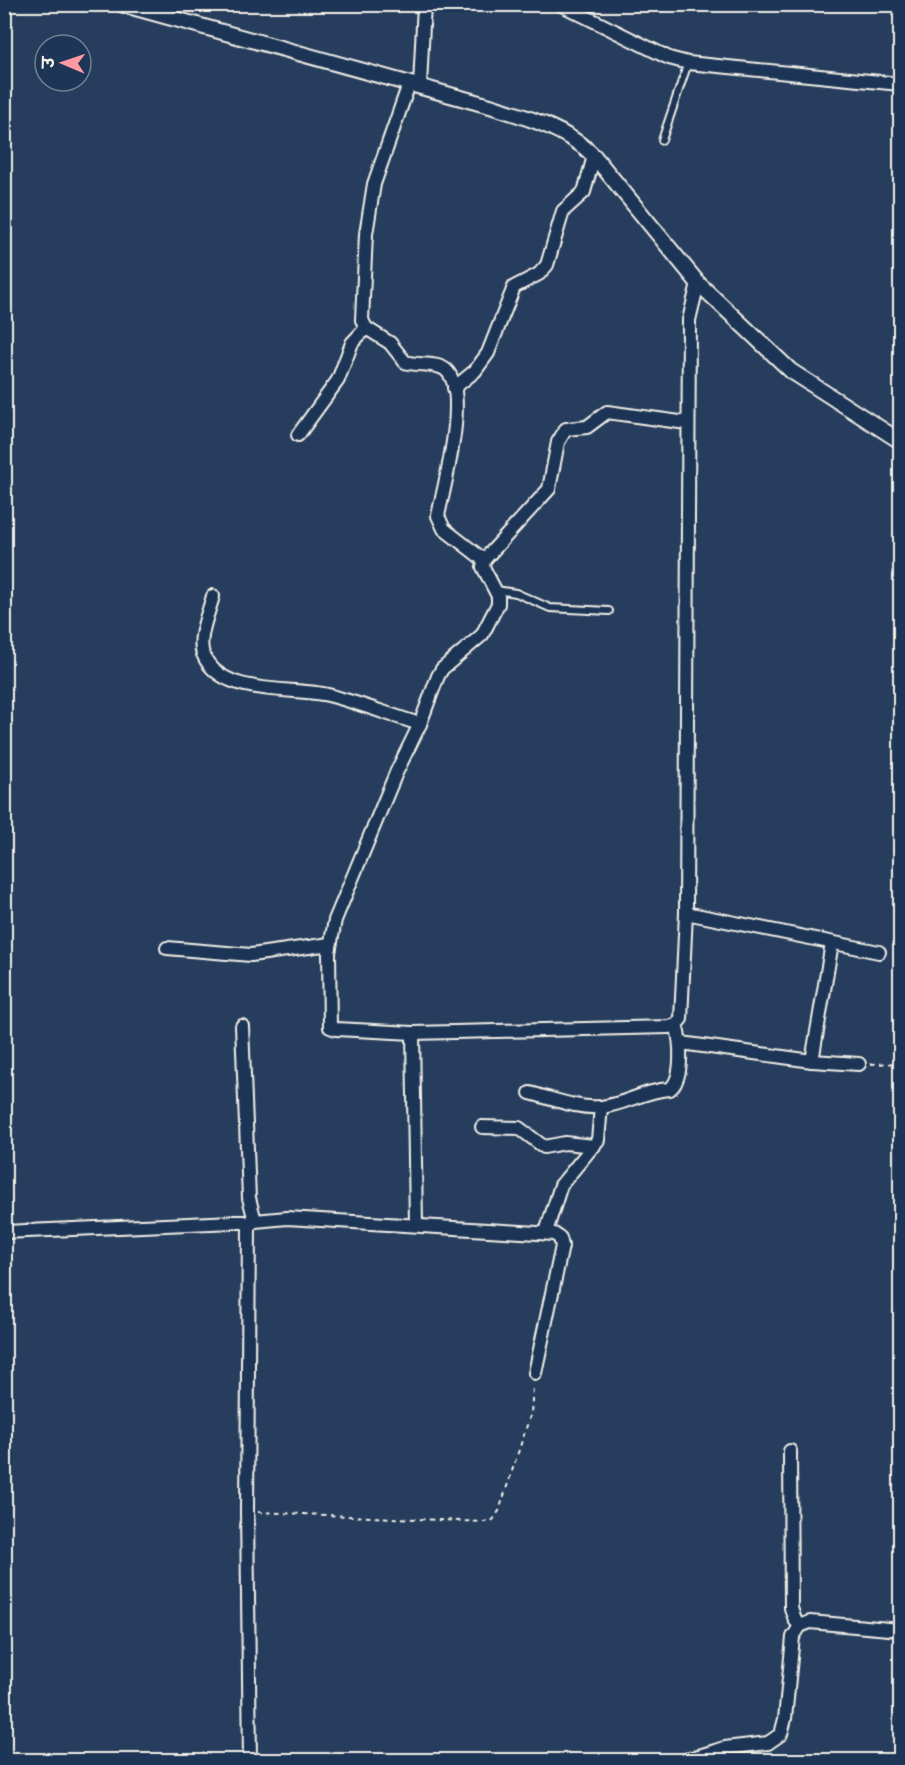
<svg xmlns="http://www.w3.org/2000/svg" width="905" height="1765" font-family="'Shantell Sans','Playpen Sans Deva',sans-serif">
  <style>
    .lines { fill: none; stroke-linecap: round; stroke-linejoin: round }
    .service-casing { stroke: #f4f1e8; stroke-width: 10 }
    .minor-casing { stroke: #f4f1e8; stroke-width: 16 }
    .tertiary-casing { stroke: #f4f1e8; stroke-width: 18 }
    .path { stroke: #f4f1e8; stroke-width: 2; stroke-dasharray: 4.5 4.5; stroke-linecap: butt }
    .service { stroke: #1d3557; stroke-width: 6 }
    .minor { stroke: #1d3557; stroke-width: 12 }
    .tertiary { stroke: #1d3557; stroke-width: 14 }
  </style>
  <rect width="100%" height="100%" fill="#263d5d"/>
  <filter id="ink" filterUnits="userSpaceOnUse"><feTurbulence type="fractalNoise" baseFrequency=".0167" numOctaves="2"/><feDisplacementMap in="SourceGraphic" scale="12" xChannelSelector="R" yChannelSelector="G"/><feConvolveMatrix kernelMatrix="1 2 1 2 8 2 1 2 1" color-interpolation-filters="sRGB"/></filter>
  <g filter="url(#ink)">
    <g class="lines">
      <!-- service casing -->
      <g class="service-casing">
        <g id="service">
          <polyline points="662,140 688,63"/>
          <polyline points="496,590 516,593 550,608 609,611"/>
        </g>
      </g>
      <!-- minor casing -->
      <g class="minor-casing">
        <g id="minor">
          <polyline points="560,4 669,58 688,63 900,84"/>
          <path d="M 409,84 L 374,184 L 366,234 L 362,320 L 366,328 L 390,343 L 405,362 C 416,366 437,362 446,370 C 470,392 444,486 438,516 L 444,529 L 484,560"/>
          <polyline points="420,86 424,4"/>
          <polyline points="454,388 475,371 488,353 514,287 539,274 547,265 563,211 584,192 594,156"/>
          <polyline points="687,423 607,412 587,427 566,429 558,442 549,489 484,560 483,567 498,596 498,604 482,635 442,669 438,676 420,724 396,773 335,920 329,953 330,1027 336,1029 413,1033 669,1027 676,1025 681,1019 686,913 689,320 698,283"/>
          <polyline points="298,435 338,380 352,343 366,328"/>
          <path d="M 213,596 C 209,612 197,638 203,654 C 221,698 292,686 328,695 C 359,703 390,715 420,724"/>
          <polyline points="686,913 879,952"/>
          <polyline points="167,948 251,955 330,944"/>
          <polyline points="242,1026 249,1198 255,1221"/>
          <polyline points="413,1033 416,1224"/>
          <polyline points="681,1043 812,1061 859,1064"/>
          <polyline points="812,1061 832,943"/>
          <path d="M 530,1093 C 553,1099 578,1109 601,1107 C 624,1105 645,1090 670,1089 C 684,1078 681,1040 676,1025"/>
          <polyline points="482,1127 519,1128 544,1147 565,1143 594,1146"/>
          <polyline points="249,1225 255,1221 287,1218 554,1234 560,1238 562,1246 535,1373"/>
          <polyline points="4,1232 234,1222 244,1222 249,1225 247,1512 250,1760"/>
          <polyline points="546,1232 561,1185 598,1140 601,1107"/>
          <polyline points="790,1451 791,1608 795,1620 800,1626"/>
          <polyline points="686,1760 725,1748 768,1743 781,1734 785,1719 793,1637 800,1626 810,1622 900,1630"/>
        </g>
      </g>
      <!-- tertiary casing -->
      <g class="tertiary-casing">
        <path id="tertiary" d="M 121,4 L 490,106 C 526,117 567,129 594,156 L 698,283 L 791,371 L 900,441"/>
      </g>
      <!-- path -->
      <g class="path">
        <polyline points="871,1064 900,1063"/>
        <polyline points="258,1512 484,1522 493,1520 499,1511 531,1413 533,1387"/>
      </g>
      <!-- service -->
      <use href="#service" class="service"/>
      <!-- minor -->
      <use href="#minor" class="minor"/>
      <!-- tertiary -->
      <use href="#tertiary" class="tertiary"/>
    </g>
  </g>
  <!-- margin -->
  <rect width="905" height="1765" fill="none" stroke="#1d3557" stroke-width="24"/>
  <rect x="12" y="12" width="881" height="1741" fill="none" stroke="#f4f1e8" stroke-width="2" filter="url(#ink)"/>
  <!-- north arrow -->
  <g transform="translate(63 63) rotate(272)"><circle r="28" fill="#1d3557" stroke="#738091" stroke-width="1.5"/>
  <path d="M0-4.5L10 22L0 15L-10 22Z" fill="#ff9aa2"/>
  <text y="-9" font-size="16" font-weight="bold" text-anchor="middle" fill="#f4f1e8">उ</text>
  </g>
</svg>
